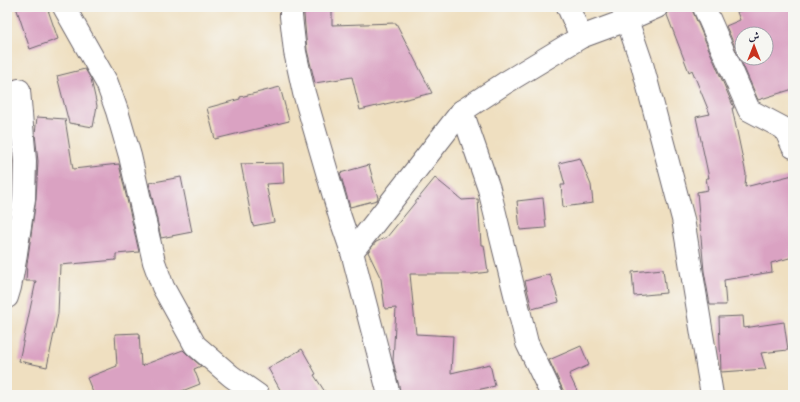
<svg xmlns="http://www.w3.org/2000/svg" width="800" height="402" font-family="'IM FELL French Canon',Amiri,serif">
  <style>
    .building { fill: #daa2c2; fill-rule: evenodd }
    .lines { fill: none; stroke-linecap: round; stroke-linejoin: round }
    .street-casing { stroke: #6a646a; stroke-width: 24 }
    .street { stroke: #fff; stroke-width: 22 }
  </style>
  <rect width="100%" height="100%" fill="#f6f6f2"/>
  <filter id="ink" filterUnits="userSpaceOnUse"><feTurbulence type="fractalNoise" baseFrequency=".025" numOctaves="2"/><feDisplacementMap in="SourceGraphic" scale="8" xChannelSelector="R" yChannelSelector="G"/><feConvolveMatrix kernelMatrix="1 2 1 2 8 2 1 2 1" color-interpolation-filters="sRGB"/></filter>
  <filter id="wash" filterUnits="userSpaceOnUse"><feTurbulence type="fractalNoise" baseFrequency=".012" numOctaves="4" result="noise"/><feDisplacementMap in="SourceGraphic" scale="16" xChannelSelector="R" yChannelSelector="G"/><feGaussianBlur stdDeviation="0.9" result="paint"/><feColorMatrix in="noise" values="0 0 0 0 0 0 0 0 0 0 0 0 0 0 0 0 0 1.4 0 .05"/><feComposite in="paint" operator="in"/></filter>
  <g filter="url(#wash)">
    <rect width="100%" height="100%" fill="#efdfc0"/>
    <g id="blocks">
      <!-- building -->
      <g class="building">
        <polygon points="16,7 47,7 58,39 30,49"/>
        <polygon points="304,7 332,7 332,25 396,23 432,93 360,110 352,77 315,83 307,50 304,15"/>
        <polygon points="669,7 692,7 693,12 734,108 732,108 746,174 745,187 793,175 793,257 771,263 772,272 724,280 726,305 710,305 704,271 697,192 708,190 706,178 709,178 696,117 710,114 692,70 689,72 667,15"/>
        <path d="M 752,7 L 793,7 L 793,89 L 758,100 L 726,26 L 740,20 L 737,12 ZM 742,34 L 766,34 L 766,58 L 742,58 Z"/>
        <polygon points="85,69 91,79 97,106 93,127 69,123 57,76"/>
        <polygon points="280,87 289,121 215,139 207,108 240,99 240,97"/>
        <polygon points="37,117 65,119 73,169 119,164 139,252 116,254 116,260 60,265 58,314 47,367 19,361 36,281 26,281 27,264 36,199 38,161 35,134"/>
        <polygon points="580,158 591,185 593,203 563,207 561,185 565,185 559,163"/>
        <polygon points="283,163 284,183 266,184 274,222 253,226 241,164"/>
        <polygon points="369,165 378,198 377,200 350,207 340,173"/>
        <polygon points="181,177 192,232 161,238 149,183"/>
        <polygon points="435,178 462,200 478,199 481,245 484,245 488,272 473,274 410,274 416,334 453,336 451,373 490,364 495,386 454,395 401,395 393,361 396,308 385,309 381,279 368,252 376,242 387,237"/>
        <polygon points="543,198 546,228 520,230 517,201"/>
        <polygon points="663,269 666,293 634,296 632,272"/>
        <polygon points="550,274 559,302 532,309 525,281"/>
        <polygon points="743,316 744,328 784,322 788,350 761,353 766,369 721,372 719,317"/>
        <polygon points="139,333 141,366 183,350 187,354 201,366 194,369 200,384 172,395 94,395 87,378 117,366 115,334"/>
        <polygon points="581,346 589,365 569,374 579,395 564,395 563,390 549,360"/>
        <polygon points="302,349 316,374 314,375 327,395 283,395 268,368"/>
      </g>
    </g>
  </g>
  <g filter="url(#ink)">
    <use href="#blocks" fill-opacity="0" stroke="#6a646a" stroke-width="1"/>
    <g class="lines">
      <!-- street casing -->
      <g class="street-casing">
        <g id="street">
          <polyline points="64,7 107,83 117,111 130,156 154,262 163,287 195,345 231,376 258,395"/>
          <polyline points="291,7 291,16 295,52 304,93 340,217 352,252 389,395"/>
          <polyline points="568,7 581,37"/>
          <polyline points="704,7 749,110 785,129 793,147"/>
          <polyline points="627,20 642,64 683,219 712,395"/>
          <polyline points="462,111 489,189 527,343 552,395"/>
          <polyline points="352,252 462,111 505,83 581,37 627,20 657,7"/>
          <polyline points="7,297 10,287 15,260 24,199 25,161 19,90"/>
        </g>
      </g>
      <!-- street -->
      <use href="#street" class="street"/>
    </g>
  </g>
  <!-- margin -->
  <rect width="800" height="402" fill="none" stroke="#f6f6f2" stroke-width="24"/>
  <!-- north arrow -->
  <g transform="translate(754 46)"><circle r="19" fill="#f6f6f2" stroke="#a1a1a9"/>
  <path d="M0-3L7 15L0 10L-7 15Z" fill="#c8321e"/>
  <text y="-6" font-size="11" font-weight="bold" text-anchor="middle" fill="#22223b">ش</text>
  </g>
</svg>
